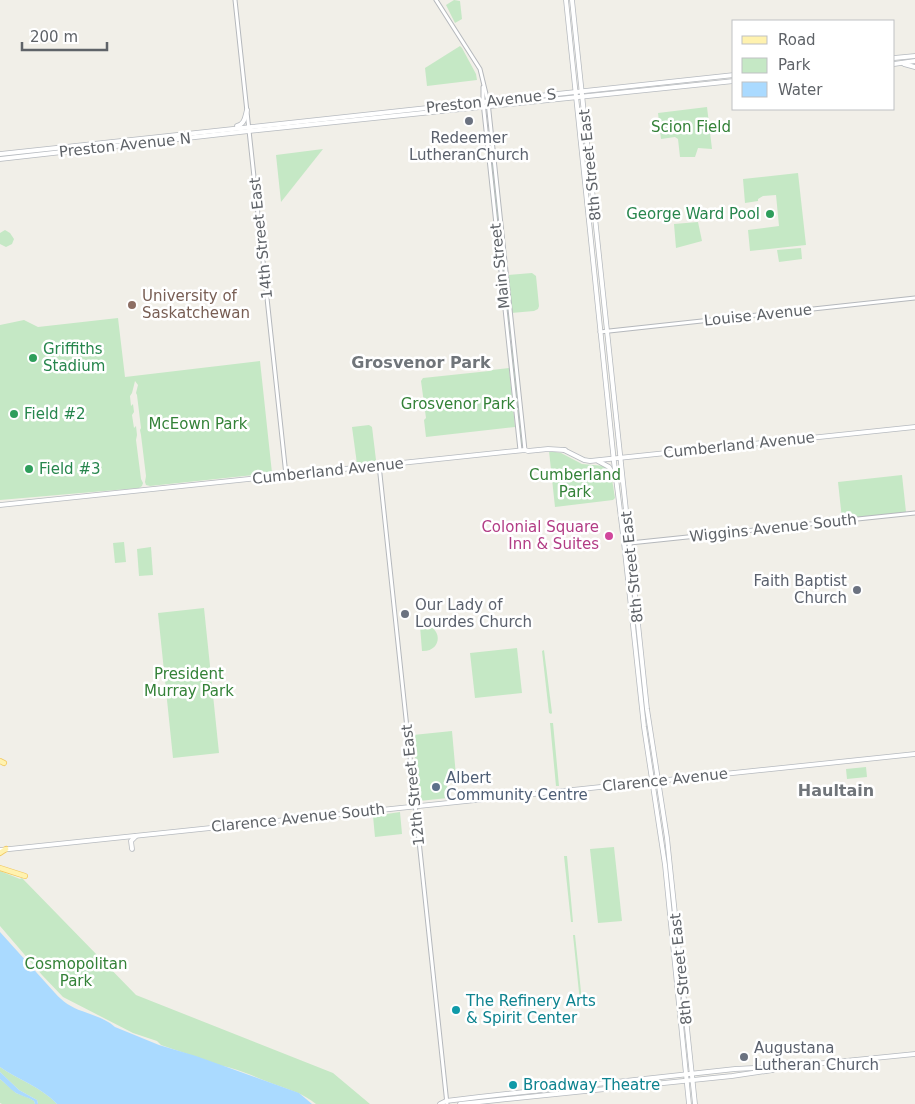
<svg xmlns="http://www.w3.org/2000/svg" width="915" height="1104" font-family="'DejaVu Sans',sans-serif">
  <style>
    .green { fill: #c5e8c5 }
    .water { fill: #aadaff }
    .lines { fill: none; stroke-linecap: round; stroke-linejoin: round }
    .tertiary-casing { stroke: #b5b8bc; stroke-width: 5 }
    .secondary-casing { stroke: #b6babf; stroke-width: 5.5 }
    .primary-casing { stroke: #f2c960; stroke-width: 6 }
    .tertiary { stroke: #fff; stroke-width: 3 }
    .secondary { stroke: #fff; stroke-width: 4 }
    .primary { stroke: #fff2af; stroke-width: 4.5 }
    .worship-dot { fill: #6b7280; stroke: #fff; stroke-width: 2 }
    .leisure-dot { fill: #2e9e5b; stroke: #fff; stroke-width: 2 }
    .education-dot { fill: #8d6e63; stroke: #fff; stroke-width: 2 }
    .hotel-dot { fill: #d1479c; stroke: #fff; stroke-width: 2 }
    .service-dot { fill: #5c6f8a; stroke: #fff; stroke-width: 2 }
    .culture-dot { fill: #0f9aa8; stroke: #fff; stroke-width: 2 }
    .labels { text-anchor: middle; dominant-baseline: central; stroke-width: 5; stroke-linejoin: round; paint-order: stroke }
    .street-label { font-size: 15px; fill: #5f6368; stroke: #fff }
    .park-label { font-size: 15px; fill: #348238; stroke: #fff }
    .worship-label { font-size: 15px; fill: #5b616d; stroke: #fff; text-anchor: start }
    .leisure-label { font-size: 15px; fill: #27864d; stroke: #fff; text-anchor: start }
    .education-label { font-size: 15px; fill: #785e54; stroke: #fff; text-anchor: start }
    .hotel-label { font-size: 15px; fill: #b23c85; stroke: #fff; text-anchor: end }
    .service-label { font-size: 15px; fill: #4e5e75; stroke: #fff; text-anchor: start }
    .culture-label { font-size: 15px; fill: #0d838f; stroke: #fff; text-anchor: start }
    .neighbourhood-label { font-size: 16px; font-weight: bold; fill: #70757a; stroke: #fff }
  </style>
  <rect width="100%" height="100%" fill="#f1efe8"/>
  <!-- green -->
  <g class="green">
    <polygon points="454,0 460,1 462,19 455,23 446,5"/>
    <polygon points="460,46 462,48 476,74 477,80 427,86 425,68"/>
    <polygon points="707,107 712,149 698,148 695,157 680,157 678,139 675,137 661,139 658,113"/>
    <polygon points="323,149 281,202 276,155"/>
    <polygon points="491,158 492,158 493,159 502,243 501,244 499,244"/>
    <polygon points="798,173 806,245 750,251 748,230 779,226 776,195 763,196 758,199 758,201 745,203 743,179"/>
    <polygon points="698,222 702,241 676,248 674,224"/>
    <polygon points="5,230 10,233 14,239 12,244 6,247 0,244 0,233"/>
    <polygon points="801,248 802,259 779,262 777,250"/>
    <polygon points="501,251 503,251 512,337 510,338"/>
    <polygon points="532,273 536,276 539,306 538,309 534,311 511,313 507,275"/>
    <polygon points="118,318 125,377 260,361 272,473 150,486 146,485 145,482 146,476 141,435 140,430 141,428 137,395 136,393 138,385 135,381 132,393 130,396 131,406 133,404 134,412 132,415 134,428 136,426 137,435 136,440 141,479 143,483 142,486 139,488 0,500 0,325 24,320 38,327"/>
    <polygon points="510,346 513,346 523,446 521,445"/>
    <polygon points="509,368 515,427 426,437 424,420 426,418 421,381 423,378 489,371 492,370"/>
    <polygon points="369,425 372,427 376,460 375,462 357,464 352,427"/>
    <path d="M 549,451 L 561,453 L 582,464 L 605,466 C 613,475 613,487 615,498 L 613,500 L 555,507 Z"/>
    <polygon points="902,475 906,512 842,519 838,482"/>
    <polygon points="124,542 126,562 115,563 113,543"/>
    <polygon points="151,547 153,575 139,576 137,549"/>
    <polygon points="204,608 219,753 173,758 158,613"/>
    <path d="M 422,625 C 443,625 443,652 422,651 L 420,626 Z"/>
    <polygon points="517,648 522,693 475,698 470,653"/>
    <polygon points="544,650 552,713 551,714 549,713 542,651"/>
    <polygon points="550,723 553,723 559,786 556,786"/>
    <polygon points="452,731 456,776 446,777 448,798 419,801 413,735"/>
    <polygon points="866,767 867,777 847,779 846,769"/>
    <polygon points="400,812 402,834 375,837 373,816"/>
    <polygon points="614,847 622,921 598,923 590,849"/>
    <polygon points="564,856 567,856 573,922 571,922"/>
    <path d="M 0,871 L 20,879 L 22,878 L 136,995 L 333,1073 L 370,1104 L 316,1104 C 303,1093 287,1089 271,1083 C 258,1078 245,1072 231,1068 C 222,1065 211,1065 202,1059 L 161,1045 L 157,1041 L 133,1033 L 63,997 L 42,975 L 0,926 Z"/>
    <polygon points="573,935 575,935 582,1001 580,1002"/>
    <path d="M 0,1067 C 19,1080 41,1087 57,1104 L 38,1104 L 37,1100 L 19,1090 L 0,1072 Z"/>
    <polygon points="0,1079 16,1093 29,1098 34,1101 35,1104 2,1104 0,1103"/>
  </g>
  <!-- water -->
  <g class="water">
    <path d="M 0,932 L 55,993 C 62,1001 72,1008 82,1011 C 94,1016 105,1018 115,1027 L 159,1045 L 196,1056 L 299,1093 L 312,1104 L 57,1104 C 41,1087 19,1080 0,1067 Z"/>
    <path d="M 0,1072 L 19,1090 L 37,1100 L 38,1104 L 35,1104 L 34,1101 C 28,1097 22,1096 16,1093 C 10,1089 5,1083 0,1079 Z"/>
  </g>
  <g class="lines">
    <!-- tertiary casing -->
    <g class="tertiary-casing">
      <g id="tertiary">
        <polyline points="235,0 286,475"/>
        <polyline points="436,0 480,69 488,102 525,450"/>
        <polyline points="483,87 483,102 520,450"/>
        <polyline points="600,332 915,298"/>
        <polyline points="379,465 447,1104"/>
        <polyline points="630,543 915,513"/>
      </g>
    </g>
    <!-- secondary casing -->
    <g class="secondary-casing">
      <g id="secondary">
        <polyline points="566,0 614,462 624,543 644,727 665,865 689,1104"/>
        <polyline points="572,0 647,709 667,838 695,1104"/>
        <polyline points="894,58 915,56"/>
        <polyline points="894,64 915,61"/>
        <polyline points="904,64 915,67"/>
        <path d="M 237,126 C 245,124 245,117 247,110"/>
        <polyline points="0,154 734,75"/>
        <polyline points="0,159 249,131 734,81"/>
        <polyline points="564,450 584,460 590,461 915,427"/>
        <polyline points="598,461 609,467 613,474"/>
        <polyline points="0,505 525,450 528,451 548,449 565,450"/>
        <polyline points="132,849 131,841 136,836"/>
        <polyline points="0,850 915,754"/>
        <polyline points="440,1104 446,1101 479,1097 735,1069 772,1067 775,1068 915,1054"/>
        <polyline points="460,1104 732,1076 773,1070 775,1068"/>
      </g>
    </g>
    <!-- primary casing -->
    <g class="primary-casing">
      <g id="primary">
        <polyline points="0,761 4,763"/>
        <polyline points="0,853 6,849"/>
        <polyline points="0,868 25,876"/>
      </g>
    </g>
    <!-- tertiary -->
    <use href="#tertiary" class="tertiary"/>
    <!-- secondary -->
    <use href="#secondary" class="secondary"/>
    <!-- primary -->
    <use href="#primary" class="primary"/>
  </g>
  <!-- markers -->
  <g class="worship-dot">
    <circle cx="469" cy="121" r="5"/>
    <circle cx="857" cy="590" r="5"/>
    <circle cx="405" cy="614" r="5"/>
    <circle cx="744" cy="1057" r="5"/>
  </g>
  <g class="leisure-dot">
    <circle cx="770" cy="214" r="5"/>
    <circle cx="33" cy="358" r="5"/>
    <circle cx="14" cy="414" r="5"/>
    <circle cx="29" cy="469" r="5"/>
  </g>
  <circle class="education-dot" cx="132" cy="305" r="5"/>
  <circle class="hotel-dot" cx="609" cy="536" r="5"/>
  <circle class="service-dot" cx="436" cy="787" r="5"/>
  <g class="culture-dot">
    <circle cx="456" cy="1010" r="5"/>
    <circle cx="513" cy="1085" r="5"/>
  </g>
  <g class="labels">
    <!-- street labels -->
    <g class="street-label">
      <text transform="translate(491 101) rotate(-6)">Preston Avenue S</text>
      <text transform="translate(125 145) rotate(-6)">Preston Avenue N</text>
      <text transform="translate(590 165) rotate(-96)">8th Street East</text>
      <text transform="translate(261 238) rotate(-96)">14th Street East</text>
      <text transform="translate(500 266) rotate(-96)">Main Street</text>
      <text transform="translate(758 315) rotate(-6)">Louise Avenue</text>
      <text transform="translate(739 445) rotate(-6)">Cumberland Avenue</text>
      <text transform="translate(328 471) rotate(-6)">Cumberland Avenue</text>
      <text transform="translate(773 528) rotate(-6)">Wiggins Avenue South</text>
      <text transform="translate(632 567) rotate(-96)">8th Street East</text>
      <text transform="translate(665 780) rotate(-6)">Clarence Avenue</text>
      <text transform="translate(413 785) rotate(-96)">12th Street East</text>
      <text transform="translate(298 818) rotate(-6)">Clarence Avenue South</text>
      <text transform="translate(681 969) rotate(-96)">8th Street East</text>
    </g>
    <!-- park labels -->
    <g class="park-label">
      <text x="691" y="127">Scion Field</text>
      <text x="458" y="404">Grosvenor Park</text>
      <text x="198" y="424">McEown Park</text>
      <text x="575" y="475">Cumberland<tspan x="575" dy="17">Park</tspan></text>
      <text x="189" y="674">President<tspan x="189" dy="17">Murray Park</tspan></text>
      <text x="76" y="964">Cosmopolitan<tspan x="76" dy="17">Park</tspan></text>
    </g>
    <!-- worship labels -->
    <g class="worship-label">
      <text x="469" y="138" text-anchor="middle">Redeemer<tspan x="469" dy="17">LutheranChurch</tspan></text>
      <text x="847" y="581" text-anchor="end">Faith Baptist<tspan x="847" dy="17">Church</tspan></text>
      <text x="415" y="605">Our Lady of<tspan x="415" dy="17">Lourdes Church</tspan></text>
      <text x="754" y="1048">Augustana<tspan x="754" dy="17">Lutheran Church</tspan></text>
    </g>
    <!-- leisure labels -->
    <g class="leisure-label">
      <text x="760" y="214" text-anchor="end">George Ward Pool</text>
      <text x="43" y="349">Griffiths<tspan x="43" dy="17">Stadium</tspan></text>
      <text x="24" y="414">Field #2</text>
      <text x="39" y="469">Field #3</text>
    </g>
    <!-- education labels -->
    <g class="education-label">
      <text x="142" y="296">University of<tspan x="142" dy="17">Saskatchewan</tspan></text>
    </g>
    <!-- hotel labels -->
    <g class="hotel-label">
      <text x="599" y="527">Colonial Square<tspan x="599" dy="17">Inn &amp; Suites</tspan></text>
    </g>
    <!-- service labels -->
    <g class="service-label">
      <text x="446" y="778">Albert<tspan x="446" dy="17">Community Centre</tspan></text>
    </g>
    <!-- culture labels -->
    <g class="culture-label">
      <text x="466" y="1001">The Refinery Arts<tspan x="466" dy="17">&amp; Spirit Center</tspan></text>
      <text x="523" y="1085">Broadway Theatre</text>
    </g>
    <!-- neighbourhood labels -->
    <g class="neighbourhood-label">
      <text x="421" y="362">Grosvenor Park</text>
      <text x="836" y="790">Haultain</text>
    </g>
  </g>
  <!-- legend -->
  <rect x="732" y="20" width="162" height="90" fill="#ffffff" stroke="#bfc1c3"/>
  <rect x="742" y="36" width="25" height="8" fill="#fff2af" stroke="#bfc1c3"/>
  <text x="778" y="45" font-size="15" fill="#5f6368">Road</text>
  <rect x="742" y="58" width="25" height="15" fill="#c5e8c5" stroke="#bfc1c3"/>
  <text x="778" y="70" font-size="15" fill="#5f6368">Park</text>
  <rect x="742" y="82" width="25" height="15" fill="#aadaff" stroke="#bfc1c3"/>
  <text x="778" y="95" font-size="15" fill="#5f6368">Water</text>
  <!-- scale -->
  <path d="M22 42v8h85v-8" fill="none" stroke="#5f6368" stroke-width="2.5"/>
  <text x="30" y="42" font-size="15" fill="#5f6368" stroke="#ffffff" stroke-width="4" paint-order="stroke">200 m</text>
</svg>
